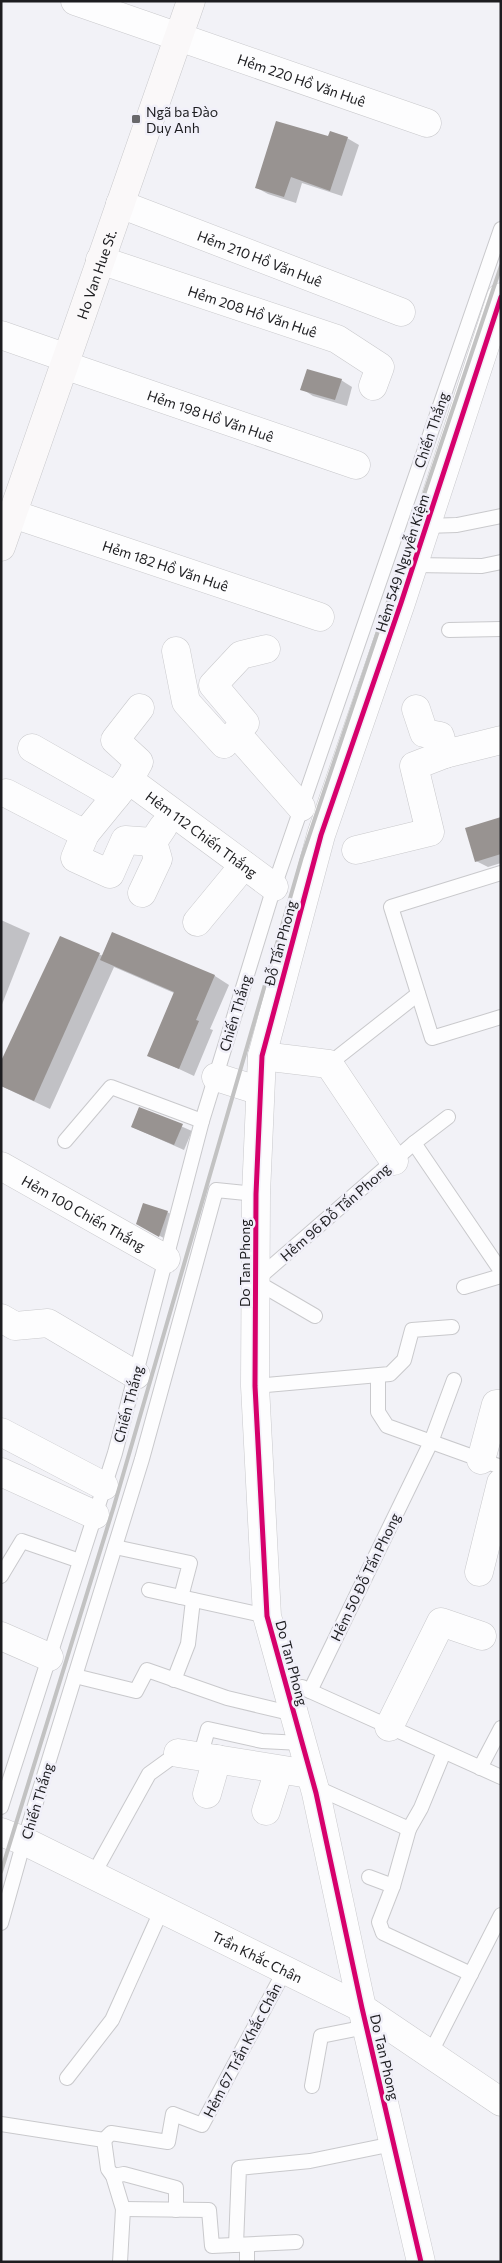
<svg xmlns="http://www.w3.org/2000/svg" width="502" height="2263" font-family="Commissioner,sans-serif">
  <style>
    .shadow { fill: #0003 }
    .building { fill: #989391 }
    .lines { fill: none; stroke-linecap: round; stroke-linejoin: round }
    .lane-casing { stroke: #c9c9cc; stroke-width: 16 }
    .street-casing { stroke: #c9c9cc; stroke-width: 29 }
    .secondary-casing { stroke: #c9c9cc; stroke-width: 29 }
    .lane { stroke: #fdfdfe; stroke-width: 14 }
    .street { stroke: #fdfdfe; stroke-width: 28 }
    .secondary { stroke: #faf8f9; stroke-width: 28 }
    .rail { stroke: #c2c2c2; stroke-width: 4 }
    .cycleway-casing { stroke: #f1f0f9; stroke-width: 8 }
    .cycleway { stroke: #d6006c; stroke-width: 5 }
    .poi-dot { fill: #68686b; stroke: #f1f0f9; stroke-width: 2 }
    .labels { text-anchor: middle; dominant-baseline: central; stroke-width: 5; stroke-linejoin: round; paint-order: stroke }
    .street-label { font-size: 14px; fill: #1d1d20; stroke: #f1f0f9 }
    .poi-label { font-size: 14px; fill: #1d1d20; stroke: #f1f0f9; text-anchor: start }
  </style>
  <rect width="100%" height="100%" fill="#f2f2f7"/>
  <!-- shadow -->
  <g class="shadow">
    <polygon points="329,138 347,138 359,145 342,196 302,183 296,203 268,194 257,188"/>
    <polygon points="341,380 352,387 347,406 313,396 302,389"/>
    <polygon points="501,819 501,863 488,867 476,861"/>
    <polygon points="1,920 30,933 1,1007"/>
    <polygon points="113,934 215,976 229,985 210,1029 213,1030 194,1076 149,1055 174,993 114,967 50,1109 1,1086 60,937 103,956"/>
    <polygon points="139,1108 192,1131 184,1150 132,1127"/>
    <polygon points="167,1212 178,1218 171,1242 138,1224"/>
  </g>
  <!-- building -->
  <g class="building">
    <polygon points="276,121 328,136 330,131 348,137 330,191 291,177 284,197 255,188"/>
    <polygon points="307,369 342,379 335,400 300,390"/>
    <polygon points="501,817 501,854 475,862 465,828"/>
    <polygon points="112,932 215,975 196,1020 199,1021 179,1069 147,1056 174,992 100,960"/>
    <polygon points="60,936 100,953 34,1101 1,1086 1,1061"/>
    <polygon points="139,1107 183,1124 174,1145 131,1127"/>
    <polygon points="143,1203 168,1211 159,1237 136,1224"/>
  </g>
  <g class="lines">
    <!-- lane casing -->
    <g class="lane-casing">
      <g id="lane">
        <polyline points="425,526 457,525 501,516"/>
        <polyline points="413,565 482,566 501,562"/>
        <polyline points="449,630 501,629"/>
        <polyline points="501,873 391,907 432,1038 501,1017"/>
        <polyline points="329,1064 418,994"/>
        <polyline points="65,1141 111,1087 202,1121"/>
        <polyline points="414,1143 501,1271"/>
        <polyline points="464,1287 501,1276"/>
        <polyline points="315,1316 255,1281 414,1143 448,1117"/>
        <polyline points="378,1376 378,1412 387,1426 501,1467"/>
        <polyline points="255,1386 390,1374 404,1360 412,1330 452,1327"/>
        <polyline points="115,1547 190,1563 181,1597"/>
        <polyline points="1,1576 22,1541 80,1561"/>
        <polyline points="149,1590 267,1616"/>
        <polyline points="75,1676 136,1691 147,1670 227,1698 294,1714"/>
        <polyline points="174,1680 188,1644 193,1600"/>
        <polyline points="287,1691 302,1687 310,1691 431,1442 454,1380"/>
        <polyline points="310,1691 501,1777"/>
        <polyline points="200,1757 208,1729 262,1741 301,1743"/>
        <polyline points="480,1768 501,1728"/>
        <polyline points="316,1793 324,1791 409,1829 421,1808 444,1752"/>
        <polyline points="1,1807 115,1453 202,1121 274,887 501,229"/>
        <polyline points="93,1875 149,1774 178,1753"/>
        <polyline points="369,1877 393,1886 379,1922 383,1933 471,1974"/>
        <polyline points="393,1886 409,1829"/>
        <polyline points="1,1923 24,1841 142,1459 216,1190 256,1194"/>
        <polyline points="430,2054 501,1915"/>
        <polyline points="67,2078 112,2020 162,1909"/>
        <polyline points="312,2086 321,2036 366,2027"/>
        <polyline points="1,2124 104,2140 108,2169 113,2176 123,2209 120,2262"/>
        <polyline points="104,2140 111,2133 168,2142 173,2114 202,2125 285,1970"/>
        <polyline points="113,2176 124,2174 176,2188 176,2210"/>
        <polyline points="123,2209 209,2210 212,2246 296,2242"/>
        <polyline points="236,2245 239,2168 310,2161 393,2144"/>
        <polyline points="247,2246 247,2262"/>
      </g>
    </g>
    <!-- street casing -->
    <g class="street-casing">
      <g id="street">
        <path id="s1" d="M 75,1 L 427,123"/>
        <path id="s2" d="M 120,204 L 401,312"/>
        <path id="s3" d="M 100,260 L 337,339 L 380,367 L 373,386"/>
        <polyline points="1,335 67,358"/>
        <path id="s4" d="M 64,365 L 356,465"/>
        <path id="s5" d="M 13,514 L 320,617"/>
        <polyline points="266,649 241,655 213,685 245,723 236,733 301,807"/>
        <polyline points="176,651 186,702 224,744 236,733"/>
        <polyline points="416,709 424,733 440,736 445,754"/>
        <path id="s6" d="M 32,748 L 116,796 L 129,780 L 274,887"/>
        <polyline points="129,780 139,762 115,740 140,708"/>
        <polyline points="6,793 85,834 116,796"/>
        <polyline points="85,834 75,858 110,874 125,840 153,842"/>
        <polyline points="356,850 430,832 414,766 445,754 501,740"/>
        <polyline points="142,893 158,859 153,842 163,827"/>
        <polyline points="197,922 244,865"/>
        <polyline points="262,1056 329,1064 394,1161"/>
        <polyline points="216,1077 260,1091"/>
        <path id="s7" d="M 1,1166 L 166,1259"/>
        <polyline points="1,1318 15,1326 48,1323 136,1375"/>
        <polyline points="1,1432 104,1486"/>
        <polyline points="481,1460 496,1404 501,1404"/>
        <polyline points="1,1472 95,1515"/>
        <polyline points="479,1572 501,1483"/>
        <polyline points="1,1636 49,1657"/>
        <polyline points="389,1727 441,1622 482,1636"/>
        <polyline points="178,1753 309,1774"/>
        <polyline points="207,1794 217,1759"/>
        <polyline points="266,1811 279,1770"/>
        <path id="s8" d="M 1,1832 L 24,1841 L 362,2008 L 501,2102"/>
        <polyline points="421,2262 362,2008 316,1793 267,1616 255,1386 256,1194 262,1056 321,835 401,603 501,297"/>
      </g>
    </g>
    <!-- secondary casing -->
    <g class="secondary-casing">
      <g id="secondary">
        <path id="s9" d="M 1,547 L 191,1"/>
      </g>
    </g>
    <!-- lane -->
    <use href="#lane" class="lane"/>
    <!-- street -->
    <use href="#street" class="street"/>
    <!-- secondary -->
    <use href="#secondary" class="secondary"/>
    <!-- rail -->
    <polyline class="rail" points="1,1872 114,1506 302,857 501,266"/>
    <!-- cycleway casing -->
    <g class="cycleway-casing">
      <polyline id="cycleway" points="421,2262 362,2008 316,1793 267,1616 255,1386 256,1194 262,1056 321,835 401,603 501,297"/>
    </g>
    <!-- cycleway -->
    <use href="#cycleway" class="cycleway"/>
  </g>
  <!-- markers -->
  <rect class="poi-dot" x="131" y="114" width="10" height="10" rx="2.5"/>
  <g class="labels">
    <!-- street labels -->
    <g class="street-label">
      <text stroke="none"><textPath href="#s1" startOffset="240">Hẻm 220 Hồ Văn Huê</textPath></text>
      <text stroke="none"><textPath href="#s2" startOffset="150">Hẻm 210 Hồ Văn Huê</textPath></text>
      <text stroke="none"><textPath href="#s9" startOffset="289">Ho Van Hue St.</textPath></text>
      <text stroke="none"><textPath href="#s3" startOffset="161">Hẻm 208 Hồ Văn Huê</textPath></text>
      <text stroke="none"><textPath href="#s4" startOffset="155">Hẻm 198 Hồ Văn Huê</textPath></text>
      <text transform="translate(431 430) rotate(-71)">Chiến Thắng</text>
      <text transform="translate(402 563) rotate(-72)">Hẻm 549 Nguyễn Kiệm</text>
      <text stroke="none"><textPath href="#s5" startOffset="161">Hẻm 182 Hồ Văn Huê</textPath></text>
      <text stroke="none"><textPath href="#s6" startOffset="208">Hẻm 112 Chiến Thắng</textPath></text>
      <text transform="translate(280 943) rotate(-75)">Đỗ Tấn Phong</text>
      <text transform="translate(235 1013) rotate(-73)">Chiến Thắng</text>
      <text stroke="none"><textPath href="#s7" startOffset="95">Hẻm 100 Chiến Thắng</textPath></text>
      <text transform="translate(335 1212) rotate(-41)">Hẻm 96 Đỗ Tấn Phong</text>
      <text transform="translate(244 1263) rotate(-90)">Do Tan Phong</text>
      <text transform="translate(128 1404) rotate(-75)">Chiến Thắng</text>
      <text transform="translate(365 1577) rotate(-64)">Hẻm 50 Đỗ Tấn Phong</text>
      <text transform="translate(292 1663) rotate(75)">Do Tan Phong</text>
      <text transform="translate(37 1801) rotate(-73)">Chiến Thắng</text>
      <text stroke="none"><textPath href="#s8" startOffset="285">Trần Khắc Chân</textPath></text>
      <text transform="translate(242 2050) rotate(-62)">Hẻm 67 Trần Khắc Chân</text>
      <text transform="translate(385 2057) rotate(77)">Do Tan Phong</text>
    </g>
    <!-- poi labels -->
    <g class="poi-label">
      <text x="146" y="111">Ngã ba Đào<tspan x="146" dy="16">Duy Anh</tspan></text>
    </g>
  </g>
  <!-- border -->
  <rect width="502" height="2263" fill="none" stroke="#1d1d20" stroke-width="5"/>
</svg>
